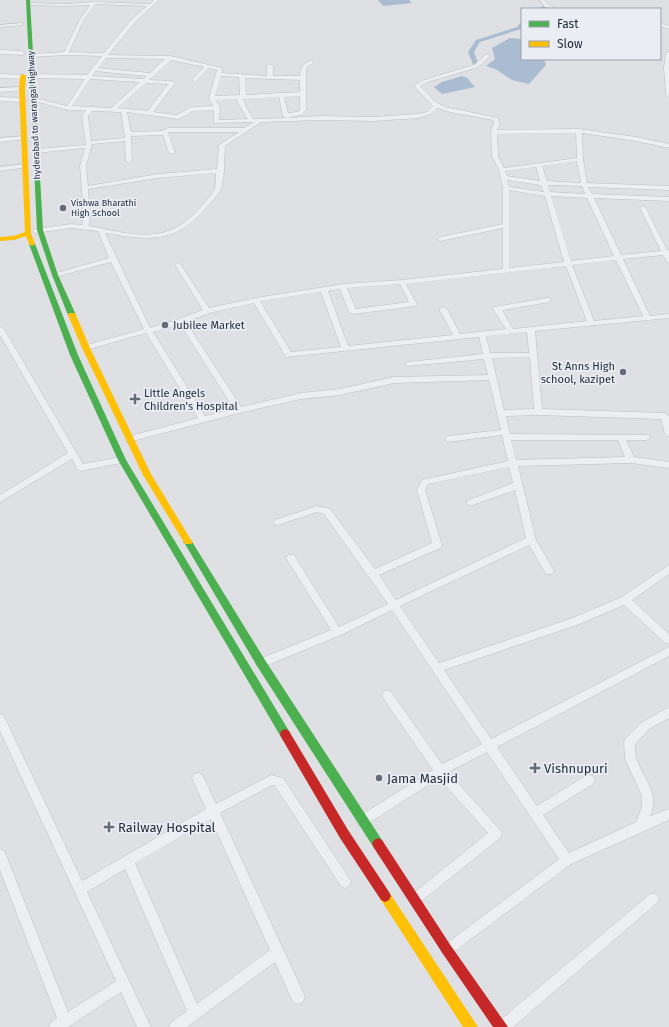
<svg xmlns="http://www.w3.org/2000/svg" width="669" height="1027" font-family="'Fira Sans',sans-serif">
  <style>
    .water { fill: #a9bcd2 }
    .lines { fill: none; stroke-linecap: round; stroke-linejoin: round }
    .canal { fill: #a9bcd2; fill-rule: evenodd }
    .street-casing { stroke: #bcbec2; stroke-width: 1 }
    .street { fill: #edeef1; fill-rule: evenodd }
    .fast { fill: #4caf50; fill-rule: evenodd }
    .slow { fill: #ffc107; fill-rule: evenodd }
    .jam { fill: #c62828; fill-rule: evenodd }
    .poi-dot { fill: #656c77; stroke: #eaeef4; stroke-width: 1.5 }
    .labels { text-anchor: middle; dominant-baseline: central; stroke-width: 3.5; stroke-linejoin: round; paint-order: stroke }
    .far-street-label { font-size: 9px; fill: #242d3d; stroke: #eaeef4 }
    .far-poi-label { font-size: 9px; fill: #242d3d; stroke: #eaeef4; text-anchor: start }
    .poi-label { font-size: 11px; fill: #242d3d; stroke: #eaeef4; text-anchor: start }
    .near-poi-label { font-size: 13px; fill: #242d3d; stroke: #eaeef4; text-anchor: start }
  </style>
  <rect width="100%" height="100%" fill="#dee0e4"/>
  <!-- water -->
  <g class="water">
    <polygon points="378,0 409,0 412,3 383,6"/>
    <polygon points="510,38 522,39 522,59 544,59 546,65 529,84 512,80 497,70 486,66 495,59 492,48"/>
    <polygon points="462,76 467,78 475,87 442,94 434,87 442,82"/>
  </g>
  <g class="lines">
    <!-- canal -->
    <g class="canal">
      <polygon points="547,4 550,6 549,7 538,9"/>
      <polygon points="522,21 521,29 480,42 474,52 479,66 474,67 468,52 476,40 517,27"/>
    </g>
    <!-- street casing -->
    <g class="street-casing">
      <g id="street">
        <path d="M 154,0 L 159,0 L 136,21 L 108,55 L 170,56 L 222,68 L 222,73 L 267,76 L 267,66 L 270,64 L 273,66 L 273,76 L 300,76 C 300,68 304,61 313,61 L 313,63 L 307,67 L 306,71 L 306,110 L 301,115 L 286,118 L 320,116 L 373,117 L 418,114 L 427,112 L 433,106 L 415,87 L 415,85 L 424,80 L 474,65 L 487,54 L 490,56 L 489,57 L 478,67 L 428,82 L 420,86 L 434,101 L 445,107 L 498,118 L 500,123 L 497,130 L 579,129 L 636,137 L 669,144 L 669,148 L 636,141 L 582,133 L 583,159 L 587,183 L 669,186 L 669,190 L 588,187 L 592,194 L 669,197 L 669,201 L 594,198 L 621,255 L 661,251 L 640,208 L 643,206 L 646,208 L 667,250 L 669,250 L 669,263 L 667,262 L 663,255 L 623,259 L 650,316 L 669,314 L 669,318 L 535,331 L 542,409 L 665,413 L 669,416 L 669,437 L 665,434 L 661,419 L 538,415 L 506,416 L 510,434 L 649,435 L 650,437 L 649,439 L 646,440 L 626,440 L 634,457 L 669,462 L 669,468 L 631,463 L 518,466 L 536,540 L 554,571 L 552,574 L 546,574 L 529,545 L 400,606 L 439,663 L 570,619 L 622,597 L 669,565 L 669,574 L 632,600 L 669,634 L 669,644 L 665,643 L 624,605 L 577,625 L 444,670 L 491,739 L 669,647 L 669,656 L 497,747 L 537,806 L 585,776 L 589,775 L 593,776 L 595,780 L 593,784 L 543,815 L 569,853 L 636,822 L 642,807 L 642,796 L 625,759 L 624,742 L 625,739 L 641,723 L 669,707 L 669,718 L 649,729 L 635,744 C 635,749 635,755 637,760 C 644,781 660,792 650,816 L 669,809 L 669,820 L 571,864 L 451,954 L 447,956 L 443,954 L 441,950 L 443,946 L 559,859 L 487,752 L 448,772 L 500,830 L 502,834 L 500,838 L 419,903 L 415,905 L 411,903 L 409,899 L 411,895 L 488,833 L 439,778 L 366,825 L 362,827 L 358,825 L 356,821 L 358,817 L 433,770 L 383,698 L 382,695 L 383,692 L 387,690 L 391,692 L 442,764 L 482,744 L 392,610 L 341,635 L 265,666 L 261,667 L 257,666 L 256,663 L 257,660 L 331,630 L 288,561 L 286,558 L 288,555 L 294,555 L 339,627 L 388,604 L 324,514 L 317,512 L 278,525 L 275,524 L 273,522 L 275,520 L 317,506 L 330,509 L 375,569 L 432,543 L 417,490 L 422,480 L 508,461 L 502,435 L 448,442 L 444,439 L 448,436 L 501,430 L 489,380 L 394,383 L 340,395 L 301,399 L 239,413 L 129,442 L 126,441 L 125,439 L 126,437 L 198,418 L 146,333 L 86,350 L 82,348 L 83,346 L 144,329 L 111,262 L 55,277 L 52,275 L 53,274 L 109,258 L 98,231 L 71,228 L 35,233 L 32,231 L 35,229 L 71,224 L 82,225 L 84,216 L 80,166 L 85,148 L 36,153 L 33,151 L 36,149 L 86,145 L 82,116 L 86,110 L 68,110 L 31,100 L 34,98 L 67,106 L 85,79 L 31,78 L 28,76 L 31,74 L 87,75 L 102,56 L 66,55 L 30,57 L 29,56 L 32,54 L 64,52 L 79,21 L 90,5 L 65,6 L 29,5 L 27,4 L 29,3 L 65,4 L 94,2 L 150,4 ZM 95,4 L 147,6 L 132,19 L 104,53 L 69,52 L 83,21 ZM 106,58 L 165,59 L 150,73 L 98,68 ZM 171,60 L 204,67 L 192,80 L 195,82 L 209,68 L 217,70 L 209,98 L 213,106 L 191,107 L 177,115 L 153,112 L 175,83 L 172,81 L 149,80 ZM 95,71 L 147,76 L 143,79 L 92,76 ZM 221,76 L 239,77 L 240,95 L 215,96 ZM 245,78 L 300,80 L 300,92 L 246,95 ZM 90,79 L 140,82 L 111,108 L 72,106 ZM 146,83 L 168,84 L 148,111 L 117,108 ZM 300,96 L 300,110 L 297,112 L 288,113 L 284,97 ZM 279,97 L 283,116 L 286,118 L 253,119 L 245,105 L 243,99 ZM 237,99 L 239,105 L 248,119 L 219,120 L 220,108 L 216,100 ZM 437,108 L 450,112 L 493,120 L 494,123 L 491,132 L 492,156 L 499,170 L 503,188 L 503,224 L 440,237 L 437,239 L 440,241 L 503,228 L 503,269 L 402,280 L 343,284 L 256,298 L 209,308 L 181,265 L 178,263 L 175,265 L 203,310 L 179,319 L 150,328 L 105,233 C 148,240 174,245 206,208 C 210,203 219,195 221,189 C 225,176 224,159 225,146 L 261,122 L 320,120 L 373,121 L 418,118 L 431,114 ZM 214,110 L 214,123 L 254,122 L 244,128 L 168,128 L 162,131 L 131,132 L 127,112 L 178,119 L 187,115 L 192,111 ZM 92,111 L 121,112 L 125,138 L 91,141 L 88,116 ZM 168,132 L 239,132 L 219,145 L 217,169 L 158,174 L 88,186 L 86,166 L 92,144 L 125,141 L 126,161 L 129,163 L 132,161 L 131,136 L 163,135 L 169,153 L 174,154 L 175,153 ZM 576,133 L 577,158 L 504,168 L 498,156 L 497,134 ZM 577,161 L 581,183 L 547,181 L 542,166 ZM 536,167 L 540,181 L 507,176 L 505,171 ZM 216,173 C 216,178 216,184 215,188 C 213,195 204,202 200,208 C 166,247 132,234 89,226 L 90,216 L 88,189 L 158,178 ZM 507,180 L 541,185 L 544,192 L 509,187 ZM 548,185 L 582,186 L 585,194 L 550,192 ZM 509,190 L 545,196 L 564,262 L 509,268 ZM 551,196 L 587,198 L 614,256 L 571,261 ZM 616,260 L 643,316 L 594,321 L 572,265 ZM 566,266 L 587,321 L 513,329 L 502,310 L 550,302 L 550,298 L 547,298 L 494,307 L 493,309 L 506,329 L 460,334 L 447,309 L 443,307 L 439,309 L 453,335 L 348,346 L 328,291 L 340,289 L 349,312 L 353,314 L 416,306 L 417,304 L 406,284 ZM 400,284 L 409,302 L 356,309 L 347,288 ZM 321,292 L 341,347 L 291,352 L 260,301 ZM 254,303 L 286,357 L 479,337 L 483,354 L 408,362 L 404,364 L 408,366 L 484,359 L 488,375 L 394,377 L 340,389 L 301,393 L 241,407 L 186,322 L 209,313 ZM 180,324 L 234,409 L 205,416 L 153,332 ZM 527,332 L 529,353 L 490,353 L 486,336 ZM 530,357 L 534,409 L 504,410 L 492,358 ZM 511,440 L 618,440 L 625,457 L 516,460 ZM 509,467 L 513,483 L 467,501 L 466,503 L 470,506 L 515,490 L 526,538 L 396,600 L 379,575 L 440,548 L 442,545 L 425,490 L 428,484 Z"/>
        <polygon points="540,0 544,0 549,5 557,9 545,7"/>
        <polygon points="21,23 23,23 23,25 0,27 0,25"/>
        <polygon points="660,23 669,26 669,29 660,26"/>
        <polygon points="0,50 22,51 25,53 22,55 0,54"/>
        <polygon points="669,51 669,97 666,95 664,68 666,53"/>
        <polygon points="0,74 23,75 26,77 23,79 0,78"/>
        <polygon points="22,87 25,89 24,90 0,92 0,88"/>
        <polygon points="0,97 23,98 26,100 23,102 0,101"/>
        <polygon points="24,136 27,138 26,139 0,142 0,138"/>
        <polygon points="25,164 28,166 27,167 0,171 0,167"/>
        <polygon points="0,327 4,329 83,464 122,457 125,458 126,460 125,462 81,471 78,470 72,459 0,502 0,495 68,453 0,335"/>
        <path d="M 0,714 L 4,716 L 82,881 L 206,809 L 192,778 L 194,774 L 198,773 L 202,774 L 216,804 L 271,775 L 283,778 L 349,878 L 351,882 L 349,886 L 345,888 L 341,886 L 275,786 L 272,785 L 220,813 L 303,992 L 305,997 L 303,1002 L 298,1004 L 293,1002 L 275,962 L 187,1027 L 169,1027 L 171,1022 L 187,1011 L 125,869 L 87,892 L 151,1027 L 137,1027 L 121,992 L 68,1027 L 49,1027 L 51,1022 L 57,1018 L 0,870 L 0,849 L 4,851 L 6,855 L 68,1012 L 116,981 L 0,731 ZM 211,819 L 270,950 L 197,1004 L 135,863 Z"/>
        <polygon points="653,893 657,895 659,899 657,903 513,1027 496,1027 498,1022 649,895"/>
      </g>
    </g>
    <!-- street -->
    <use href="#street" class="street"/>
    <!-- fast -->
    <g class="fast">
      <polygon points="26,0 30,0 43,230 58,275 76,315 72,317 68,315 52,275 37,230"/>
      <polygon points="32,242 35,244 78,355 126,460 289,731 290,734 289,737 285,739 281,737 118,460 70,355 29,244"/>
      <polygon points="188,538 191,540 265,660 382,840 384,844 382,848 378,850 374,848 257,666 185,544 183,542 185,540"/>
    </g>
    <!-- slow -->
    <g class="slow">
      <polygon points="23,74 26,76 25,89 31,233 35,244 32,246 29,244 26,236 14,240 0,241 0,237 13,236 25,232 19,89 20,76"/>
      <polygon points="69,313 75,313 76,315 90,348 151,474 191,540 193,542 191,544 185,544 143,475 82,348 68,315"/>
      <polygon points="385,890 389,892 478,1027 463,1027 381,900 379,896 381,892"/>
    </g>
    <!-- jam -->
    <g class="jam">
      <polygon points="285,729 289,731 348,830 389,892 391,896 389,900 385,902 381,900 340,838 281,737 280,734 281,731"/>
      <polygon points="378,838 382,840 451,946 508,1027 493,1027 443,954 374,848 372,844 374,840"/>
    </g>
  </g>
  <!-- markers -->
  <g class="poi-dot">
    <circle cx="63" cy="208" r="4"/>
    <circle cx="165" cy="325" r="4"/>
    <circle cx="623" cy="372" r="4"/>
    <path d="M133 393h4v4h4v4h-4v4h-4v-4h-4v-4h4z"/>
    <path d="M533 762h4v4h4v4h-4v4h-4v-4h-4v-4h4z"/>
    <circle cx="379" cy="778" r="4"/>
    <path d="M107 821h4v4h4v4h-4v4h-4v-4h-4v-4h4z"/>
  </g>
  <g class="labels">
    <!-- far-street labels -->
    <g class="far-street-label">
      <text transform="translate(34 115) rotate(-93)">hyderabad to warangal highway</text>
    </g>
    <!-- far-poi labels -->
    <g class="far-poi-label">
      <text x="71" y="203">Vishwa Bharathi<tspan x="71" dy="10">High School</tspan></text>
    </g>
    <!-- poi labels -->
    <g class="poi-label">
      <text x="173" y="325">Jubilee Market</text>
      <text x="615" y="366" text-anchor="end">St Anns High<tspan x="615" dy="13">school, kazipet</tspan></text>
      <text x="144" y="393">Little Angels<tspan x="144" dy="13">Children's Hospital</tspan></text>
    </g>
    <!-- near-poi labels -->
    <g class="near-poi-label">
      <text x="544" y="768">Vishnupuri</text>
      <text x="387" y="778">Jama Masjid</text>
      <text x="118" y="827">Railway Hospital</text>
    </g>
  </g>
  <!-- legend -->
  <rect x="521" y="8" width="140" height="52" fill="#eaeef4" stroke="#9ba1ab"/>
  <rect x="529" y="21" width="20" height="6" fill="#4caf50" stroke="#9ba1ab"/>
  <text x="557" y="28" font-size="12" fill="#242d3d">Fast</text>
  <rect x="529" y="41" width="20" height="6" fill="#ffc107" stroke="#9ba1ab"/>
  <text x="557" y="48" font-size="12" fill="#242d3d">Slow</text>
</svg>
